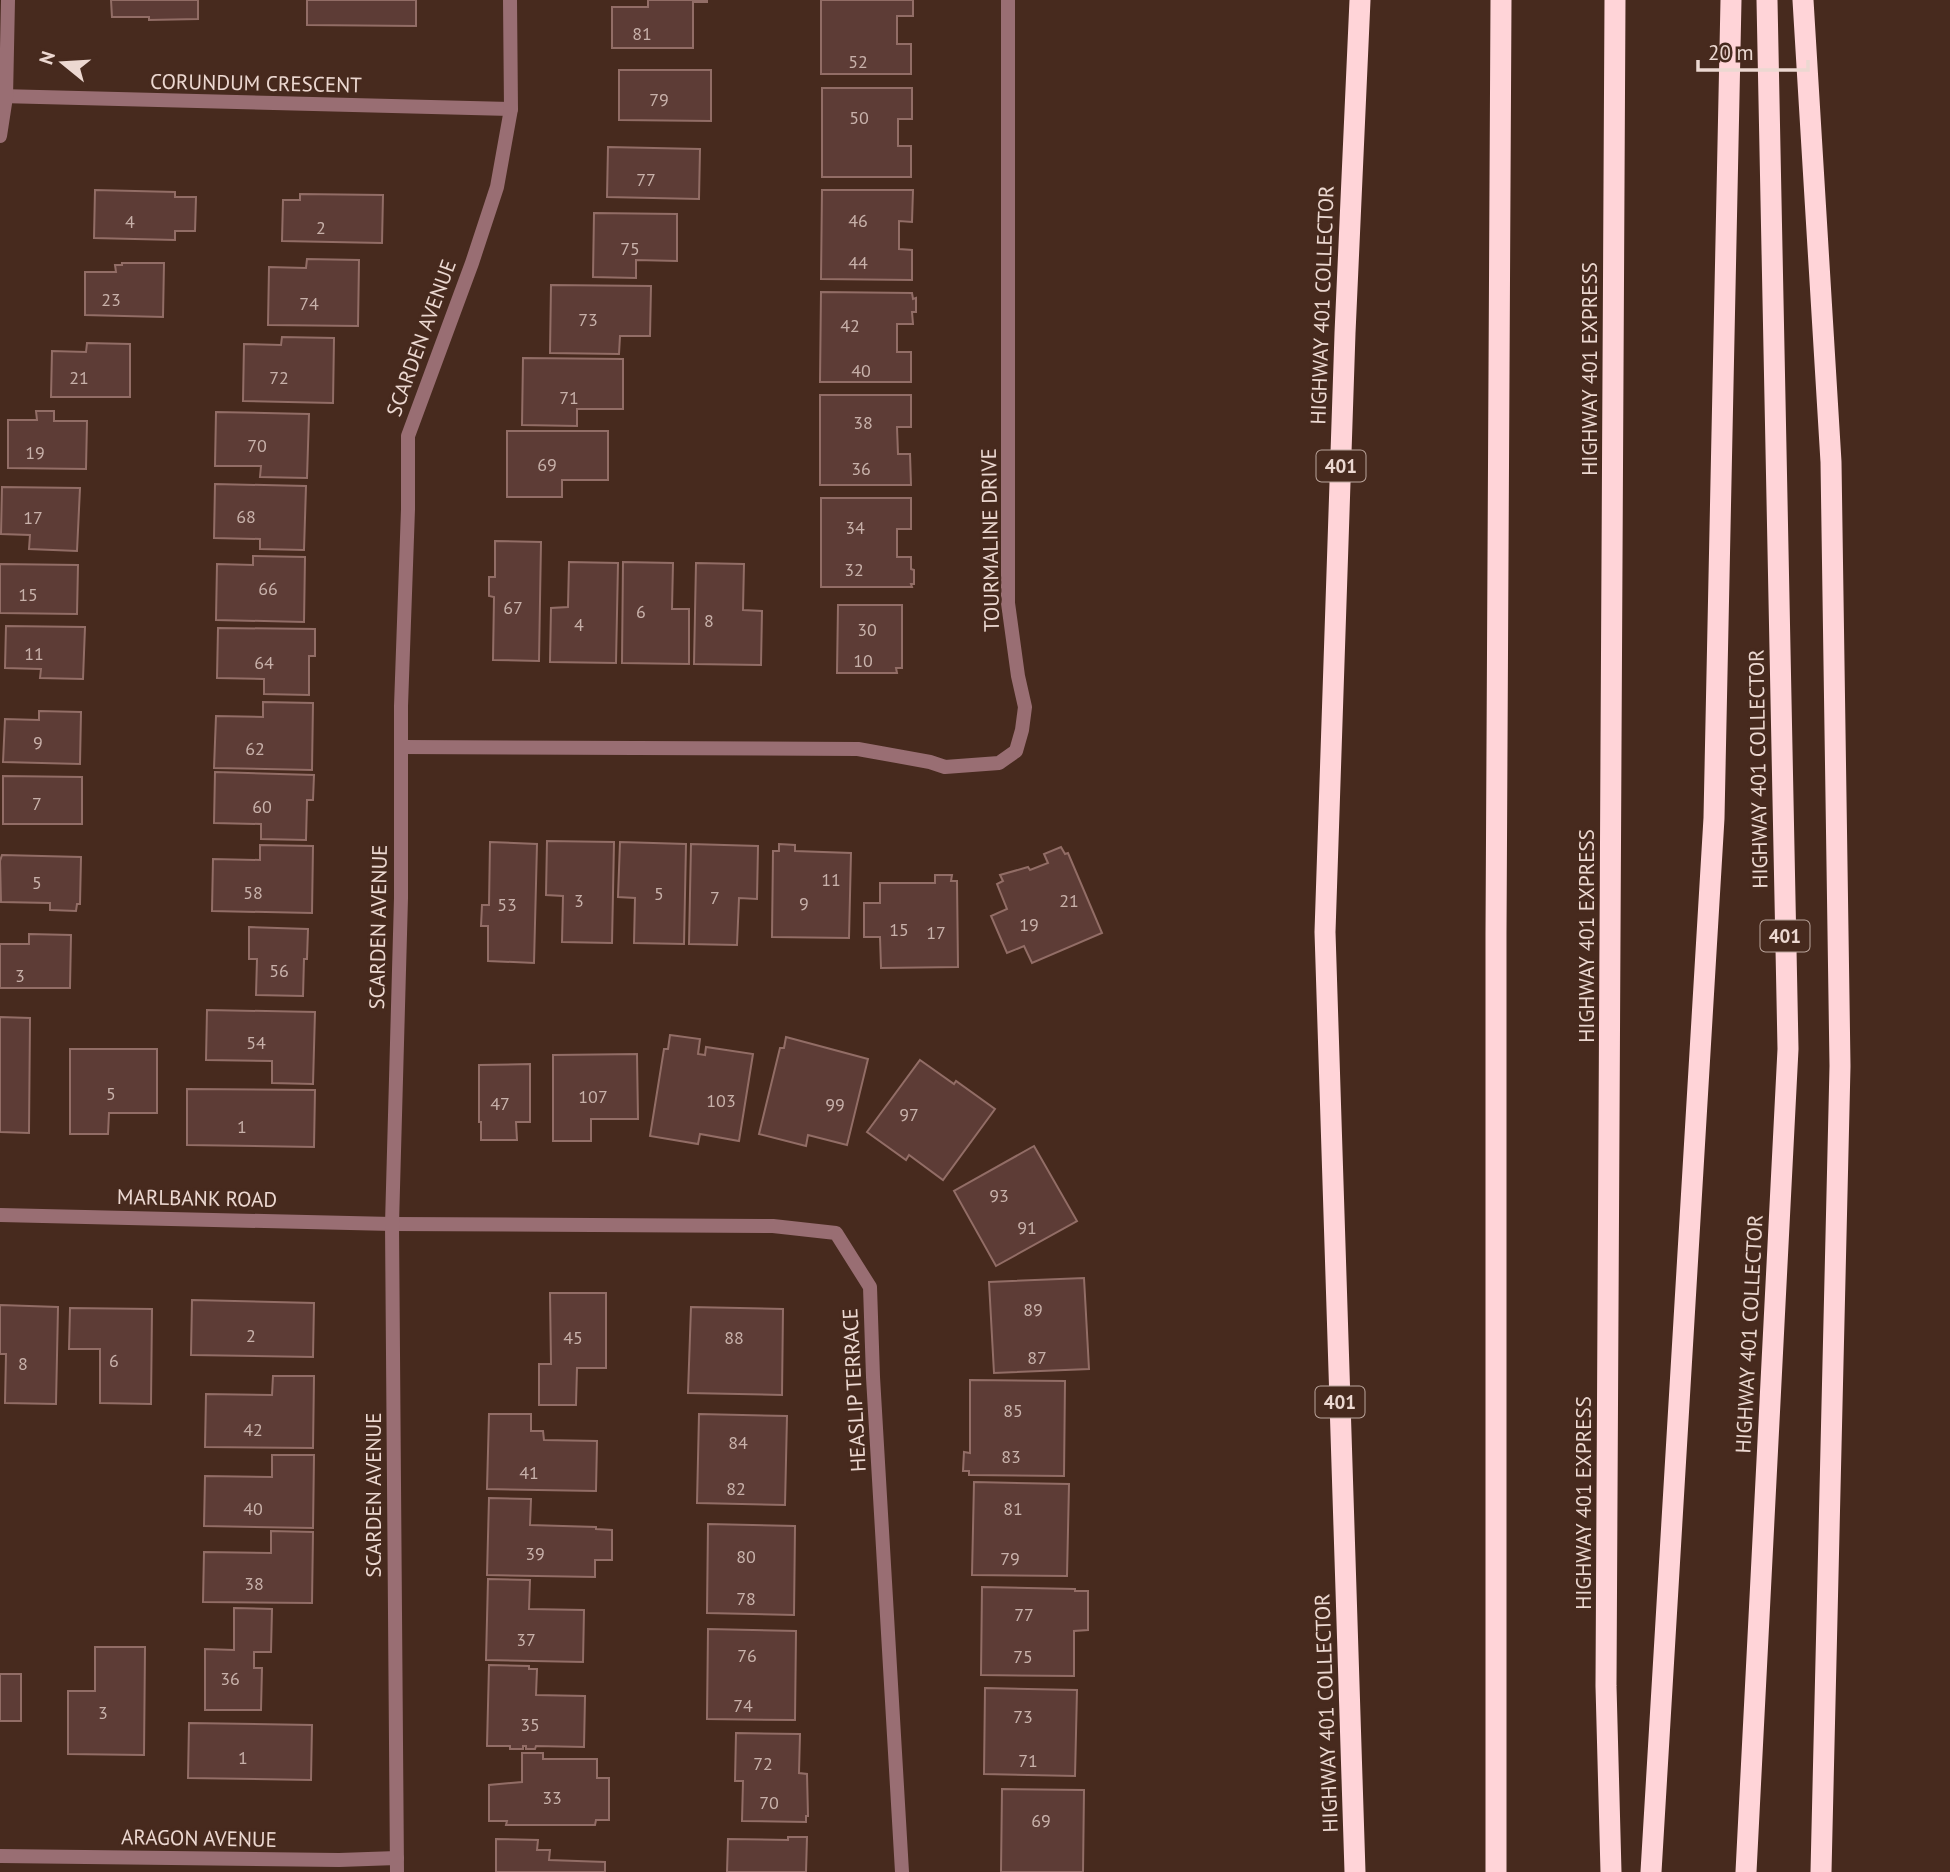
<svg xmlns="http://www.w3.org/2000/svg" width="1950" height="1872" font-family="'PT Sans',sans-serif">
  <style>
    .building { fill: #5d3c36; stroke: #926d66; stroke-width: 2 }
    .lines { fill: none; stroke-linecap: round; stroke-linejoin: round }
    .minor { stroke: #996e73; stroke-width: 14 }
    .motorway { stroke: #ffd4d8; stroke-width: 21 }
    .labels { text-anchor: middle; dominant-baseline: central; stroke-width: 6; stroke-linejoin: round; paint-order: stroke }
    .number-label { font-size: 18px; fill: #c8b1aa }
    .shield { fill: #472a1e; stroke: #baa49b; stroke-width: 2 }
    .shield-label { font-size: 19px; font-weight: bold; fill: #ecd8d1 }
    .street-label { font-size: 21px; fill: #ecd8d1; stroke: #472a1e }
  </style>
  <rect width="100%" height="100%" fill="#472a1e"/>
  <!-- building -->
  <g class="building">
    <polygon points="111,0 198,0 198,19 149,20 149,17 112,17"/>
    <polygon points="307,0 416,0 416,26 307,25"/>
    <polygon points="648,0 707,0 707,2 693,2 693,48 612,48 612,7 648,7"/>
    <polygon points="821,0 913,0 913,16 897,16 897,44 911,44 911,74 821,74"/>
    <polygon points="619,70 711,70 711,121 619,120"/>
    <polygon points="822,88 912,88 912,119 898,119 898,146 911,146 911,177 822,177"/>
    <polygon points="608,147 700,149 699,199 607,197"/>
    <polygon points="95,190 175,192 175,197 196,197 195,231 175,231 175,240 94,238"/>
    <polygon points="822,190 913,190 912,222 899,221 899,249 912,250 912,280 821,279"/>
    <polygon points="300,194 383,195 382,243 282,241 283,200 300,200"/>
    <polygon points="594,213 677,214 677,261 636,260 636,278 593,277"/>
    <polygon points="307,259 359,260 358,326 268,325 269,267 306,268"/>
    <polygon points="122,263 164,263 163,317 85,315 85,272 116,272 115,265 122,265"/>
    <polygon points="551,285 651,286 650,336 620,336 619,354 550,353"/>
    <polygon points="821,292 912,293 913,299 916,298 916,312 912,312 913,324 897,324 897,352 911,352 911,382 820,382"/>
    <polygon points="282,337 334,338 333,403 243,401 244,344 281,345"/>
    <polygon points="87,343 130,344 130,397 51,397 52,351 86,352"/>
    <polygon points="523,358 623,359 623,409 577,409 577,426 522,425"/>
    <polygon points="820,395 911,395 911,427 897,427 898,454 910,454 911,485 820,485"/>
    <polygon points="36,411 54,411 54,421 87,421 86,469 8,468 8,420 37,420"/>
    <polygon points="216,412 309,414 307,478 260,477 261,466 215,466"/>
    <polygon points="507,431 608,431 608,480 562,480 562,497 507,497"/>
    <polygon points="215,484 306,486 304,550 260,549 260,539 214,538"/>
    <polygon points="2,487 80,488 77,551 29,549 30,535 1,534"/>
    <polygon points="821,498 911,498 911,529 897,529 897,557 911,557 911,569 914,570 914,584 911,584 912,587 821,587"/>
    <polygon points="495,541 541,542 539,661 493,660 494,597 489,596 489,577 495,577"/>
    <polygon points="253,556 305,557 304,622 216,620 217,564 253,565"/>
    <polygon points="569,562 618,563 616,663 550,662 551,608 568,607"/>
    <polygon points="623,562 673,563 672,609 689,609 689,664 622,663"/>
    <polygon points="696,563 744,564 743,610 762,611 761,665 694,664"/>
    <polygon points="0,564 78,565 77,614 0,613"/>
    <polygon points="838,605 902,605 902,668 896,668 897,673 837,673"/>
    <polygon points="6,626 85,627 83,679 40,678 41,669 5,668"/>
    <polygon points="218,628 315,629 315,656 309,656 309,695 264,694 264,679 217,678"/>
    <polygon points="263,702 313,703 312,770 214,768 216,716 263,717"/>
    <polygon points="39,711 81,712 80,764 3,762 5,719 39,720"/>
    <polygon points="215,772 314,775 313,800 307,800 306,840 261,839 261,824 214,823"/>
    <polygon points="3,776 82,777 82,824 3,824"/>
    <polygon points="547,841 614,842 612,943 562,942 563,896 546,895"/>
    <polygon points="490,842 537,844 534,963 488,961 488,926 481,926 482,905 489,905"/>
    <polygon points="620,842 686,844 684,944 634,943 635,898 618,897"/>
    <polygon points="691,844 758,846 757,899 739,898 737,945 689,944"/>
    <polygon points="779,844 795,845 795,851 851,853 849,938 772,937 773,851 779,851"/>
    <polygon points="260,845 313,846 312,913 212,911 213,859 260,860"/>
    <polygon points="1061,847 1065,854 1068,853 1102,933 1032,963 1024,946 1007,953 991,916 1007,909 997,884 1003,881 1000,875 1028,867 1030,870 1048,863 1044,854"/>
    <polygon points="2,855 81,857 80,904 77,904 76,911 50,910 50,903 1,902 0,861"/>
    <polygon points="935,875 952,875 951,881 957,881 958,967 881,968 880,937 864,937 864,903 880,903 880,883 935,883"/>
    <polygon points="249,927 308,929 307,959 304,959 303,996 256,995 257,959 249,959"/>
    <polygon points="29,934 71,935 70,988 0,988 0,944 29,944"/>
    <polygon points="207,1010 315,1012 313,1084 272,1083 272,1061 206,1060"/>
    <polygon points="0,1017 30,1018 29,1133 0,1132"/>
    <polygon points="670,1035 700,1039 698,1054 705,1055 706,1047 753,1054 739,1141 700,1134 698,1144 650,1136 664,1049 668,1049"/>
    <polygon points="786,1037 868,1059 847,1145 808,1135 806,1146 759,1134 780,1048 784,1048"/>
    <polygon points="70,1049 157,1049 157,1113 109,1113 108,1134 70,1134"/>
    <polygon points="637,1054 638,1119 591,1119 591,1141 553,1141 553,1055"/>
    <polygon points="920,1060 954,1084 956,1081 995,1109 943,1180 909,1155 906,1160 867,1132"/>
    <polygon points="530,1064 530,1122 516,1122 517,1140 481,1140 481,1122 479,1122 479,1065"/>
    <polygon points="187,1089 315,1090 314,1147 187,1145"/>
    <polygon points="1034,1146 1077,1221 996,1266 954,1191"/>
    <polygon points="1084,1278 1089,1369 994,1373 989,1282"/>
    <polygon points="550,1293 606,1293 606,1368 577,1368 576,1405 539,1405 539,1364 551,1364"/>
    <polygon points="192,1300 314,1303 313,1357 191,1355"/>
    <polygon points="0,1305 58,1307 56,1404 5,1403 6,1354 0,1354"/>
    <polygon points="691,1307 783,1309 782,1395 688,1393"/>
    <polygon points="70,1308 152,1309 151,1404 100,1403 100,1349 69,1349"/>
    <polygon points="273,1376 314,1376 313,1448 205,1447 206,1394 272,1395"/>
    <polygon points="970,1380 1065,1381 1064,1476 969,1475 969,1471 963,1471 964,1452 970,1453"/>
    <polygon points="489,1414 531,1414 531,1431 543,1431 544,1440 597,1441 596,1491 487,1489"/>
    <polygon points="699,1414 787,1416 785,1505 697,1503"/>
    <polygon points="272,1455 314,1455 313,1528 204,1526 205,1476 272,1477"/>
    <polygon points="974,1482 1069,1484 1067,1576 972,1575"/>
    <polygon points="489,1498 531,1499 530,1525 596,1527 596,1529 612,1530 612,1560 595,1560 595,1577 487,1575"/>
    <polygon points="708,1524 795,1526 794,1615 707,1613"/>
    <polygon points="271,1531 313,1532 312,1603 203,1602 204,1552 271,1553"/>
    <polygon points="488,1579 530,1580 529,1609 584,1610 583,1662 486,1660"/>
    <polygon points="982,1587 1075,1589 1075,1591 1088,1591 1088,1630 1074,1631 1074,1676 981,1675"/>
    <polygon points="234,1608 272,1609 271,1652 254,1652 254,1668 262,1668 261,1710 205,1710 205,1649 234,1650"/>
    <polygon points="708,1629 796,1631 795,1720 707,1719"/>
    <polygon points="95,1647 145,1647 144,1755 68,1754 68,1691 95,1691"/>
    <polygon points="489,1665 529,1666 529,1669 537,1669 536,1695 585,1696 584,1747 536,1746 535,1749 526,1749 526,1746 523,1746 523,1749 510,1749 510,1746 487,1746"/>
    <rect x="0" y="1674" width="21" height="47"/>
    <polygon points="985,1688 1077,1690 1075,1776 984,1774"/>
    <polygon points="189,1723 312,1725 311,1780 188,1778"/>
    <polygon points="736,1733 800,1734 799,1773 807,1774 808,1816 806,1816 806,1822 742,1821 743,1781 735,1781"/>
    <polygon points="522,1753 543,1753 543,1759 597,1759 597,1778 609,1778 609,1820 596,1820 595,1825 506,1825 507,1821 489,1821 489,1785 522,1782"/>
    <polygon points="1002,1789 1084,1790 1083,1872 1001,1872"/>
    <polygon points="788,1837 807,1837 806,1872 727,1872 728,1839 788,1840"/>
    <polygon points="496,1839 538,1840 537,1850 550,1850 549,1860 605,1862 605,1872 496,1872"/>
  </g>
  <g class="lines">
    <!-- minor -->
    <g class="minor">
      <polyline points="0,96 511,109"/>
      <polyline points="0,136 6,97 8,0"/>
      <polyline points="402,747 858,749 930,762 945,767 999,763 1016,751 1022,730 1025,707 1018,676 1008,603 1008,0"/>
      <polyline points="0,1215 392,1224 773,1226 836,1233 870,1287 873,1377 902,1872"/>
      <polyline points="0,1856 339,1860 397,1858"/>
      <polyline points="397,1872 392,1224 401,898 401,706 408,509 408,436 472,263 497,187 511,109 510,0"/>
    </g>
    <!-- motorway -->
    <g class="motorway">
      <polyline points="1803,0 1831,462 1840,1066 1821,1872"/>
      <polyline points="1355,1872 1325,932 1345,333 1360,0"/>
      <polyline points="1496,1872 1496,934 1501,0"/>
      <polyline points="1611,1872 1606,1686 1615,0"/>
      <polyline points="1651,1872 1714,818 1731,0"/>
      <polyline points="1746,1872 1788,1049 1767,0"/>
    </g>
  </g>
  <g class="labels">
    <!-- number labels -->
    <g class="number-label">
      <text x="642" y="33">81</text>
      <text x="858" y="61">52</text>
      <text x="659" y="99">79</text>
      <text x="859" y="117">50</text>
      <text x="646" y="179">77</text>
      <text x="858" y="220">46</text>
      <text x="130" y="221">4</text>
      <text x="321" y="227">2</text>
      <text x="630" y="248">75</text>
      <text x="858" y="262">44</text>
      <text x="111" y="299">23</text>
      <text x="309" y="303">74</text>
      <text x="588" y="319">73</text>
      <text x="850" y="325">42</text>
      <text x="861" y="370">40</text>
      <text x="79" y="377">21</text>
      <text x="279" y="377">72</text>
      <text x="569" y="397">71</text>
      <text x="863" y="422">38</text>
      <text x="257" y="445">70</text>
      <text x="35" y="452">19</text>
      <text x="547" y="464">69</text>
      <text x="861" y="468">36</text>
      <text x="246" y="516">68</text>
      <text x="33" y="517">17</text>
      <text x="855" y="527">34</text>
      <text x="854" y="569">32</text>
      <text x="268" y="588">66</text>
      <text x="28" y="594">15</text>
      <text x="513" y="607">67</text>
      <text x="641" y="611">6</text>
      <text x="709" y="620">8</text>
      <text x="579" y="624">4</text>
      <text x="867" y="629">30</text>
      <text x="34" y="653">11</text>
      <text x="863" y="660">10</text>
      <text x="264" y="662">64</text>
      <text x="38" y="742">9</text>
      <text x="255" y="748">62</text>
      <text x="37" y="803">7</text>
      <text x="262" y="806">60</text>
      <text x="831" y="879">11</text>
      <text x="37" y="882">5</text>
      <text x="253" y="892">58</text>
      <text x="659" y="893">5</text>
      <text x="715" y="897">7</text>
      <text x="579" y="900">3</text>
      <text x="1069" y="900">21</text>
      <text x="804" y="903">9</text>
      <text x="507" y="904">53</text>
      <text x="1029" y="924">19</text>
      <text x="899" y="929">15</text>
      <text x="936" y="932">17</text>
      <text x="279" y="970">56</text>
      <text x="20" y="975">3</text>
      <text x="256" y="1042">54</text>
      <text x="111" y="1093">5</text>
      <text x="593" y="1096">107</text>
      <text x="721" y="1100">103</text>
      <text x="500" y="1103">47</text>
      <text x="835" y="1104">99</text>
      <text x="909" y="1114">97</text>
      <text x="242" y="1126">1</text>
      <text x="999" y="1195">93</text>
      <text x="1027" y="1227">91</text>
      <text x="1033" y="1309">89</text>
      <text x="251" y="1335">2</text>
      <text x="573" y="1337">45</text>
      <text x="734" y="1337">88</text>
      <text x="1037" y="1357">87</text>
      <text x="114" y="1360">6</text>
      <text x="23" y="1363">8</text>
      <text x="1013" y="1410">85</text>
      <text x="253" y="1429">42</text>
      <text x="738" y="1442">84</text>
      <text x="1011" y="1456">83</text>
      <text x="529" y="1472">41</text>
      <text x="736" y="1488">82</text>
      <text x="253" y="1508">40</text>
      <text x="1013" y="1508">81</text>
      <text x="535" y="1553">39</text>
      <text x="746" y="1556">80</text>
      <text x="1010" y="1558">79</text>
      <text x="254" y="1583">38</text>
      <text x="746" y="1598">78</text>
      <text x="1024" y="1614">77</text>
      <text x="526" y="1639">37</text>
      <text x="747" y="1655">76</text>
      <text x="1023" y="1656">75</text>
      <text x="230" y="1678">36</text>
      <text x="743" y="1705">74</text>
      <text x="103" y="1712">3</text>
      <text x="1023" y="1716">73</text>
      <text x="530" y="1724">35</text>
      <text x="243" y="1757">1</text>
      <text x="1028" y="1760">71</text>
      <text x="763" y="1763">72</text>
      <text x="552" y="1797">33</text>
      <text x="769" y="1802">70</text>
      <text x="1041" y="1820">69</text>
    </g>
    <!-- shield labels -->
    <g class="shield">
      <rect x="1316.5" y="450.5" width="49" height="31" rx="5"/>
      <rect x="1760.5" y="920.5" width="49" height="31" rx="5"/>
      <rect x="1315.5" y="1386.5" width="49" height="31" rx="5"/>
    </g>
    <g class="shield-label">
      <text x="1341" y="466">401</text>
      <text x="1785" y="936">401</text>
      <text x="1340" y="1402">401</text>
    </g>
    <!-- street labels -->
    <g class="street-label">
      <text transform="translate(256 83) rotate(1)">CORUNDUM CRESCENT</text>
      <text transform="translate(1322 305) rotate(-88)">HIGHWAY 401 COLLECTOR</text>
      <text transform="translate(421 338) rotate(-70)">SCARDEN AVENUE</text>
      <text transform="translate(1589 369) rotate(-90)">HIGHWAY 401 EXPRESS</text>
      <text transform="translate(990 540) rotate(-91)">TOURMALINE DRIVE</text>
      <text transform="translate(1758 769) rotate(-91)">HIGHWAY 401 COLLECTOR</text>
      <text transform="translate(378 927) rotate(-89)">SCARDEN AVENUE</text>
      <text transform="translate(1586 936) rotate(-90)">HIGHWAY 401 EXPRESS</text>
      <text transform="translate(197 1198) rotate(1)">MARLBANK ROAD</text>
      <text transform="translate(1749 1334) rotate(-87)">HIGHWAY 401 COLLECTOR</text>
      <text transform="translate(854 1390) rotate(-93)">HEASLIP TERRACE</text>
      <text transform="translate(373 1495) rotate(-90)">SCARDEN AVENUE</text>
      <text transform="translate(1583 1503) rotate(-90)">HIGHWAY 401 EXPRESS</text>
      <text transform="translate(1326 1713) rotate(-92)">HIGHWAY 401 COLLECTOR</text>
      <text transform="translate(199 1838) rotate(1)">ARAGON AVENUE</text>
    </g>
  </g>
  <!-- north arrow -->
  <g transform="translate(63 63) rotate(288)" stroke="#472a1e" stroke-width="5" paint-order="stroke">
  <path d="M0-5L12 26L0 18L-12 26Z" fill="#ecd8d1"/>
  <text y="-10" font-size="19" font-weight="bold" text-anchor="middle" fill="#ecd8d1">N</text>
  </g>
  <!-- scale -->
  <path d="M1698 60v10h110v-10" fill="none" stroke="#ecd8d1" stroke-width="3.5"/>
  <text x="1708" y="60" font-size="21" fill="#ecd8d1" stroke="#472a1e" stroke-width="5" paint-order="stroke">20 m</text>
</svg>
